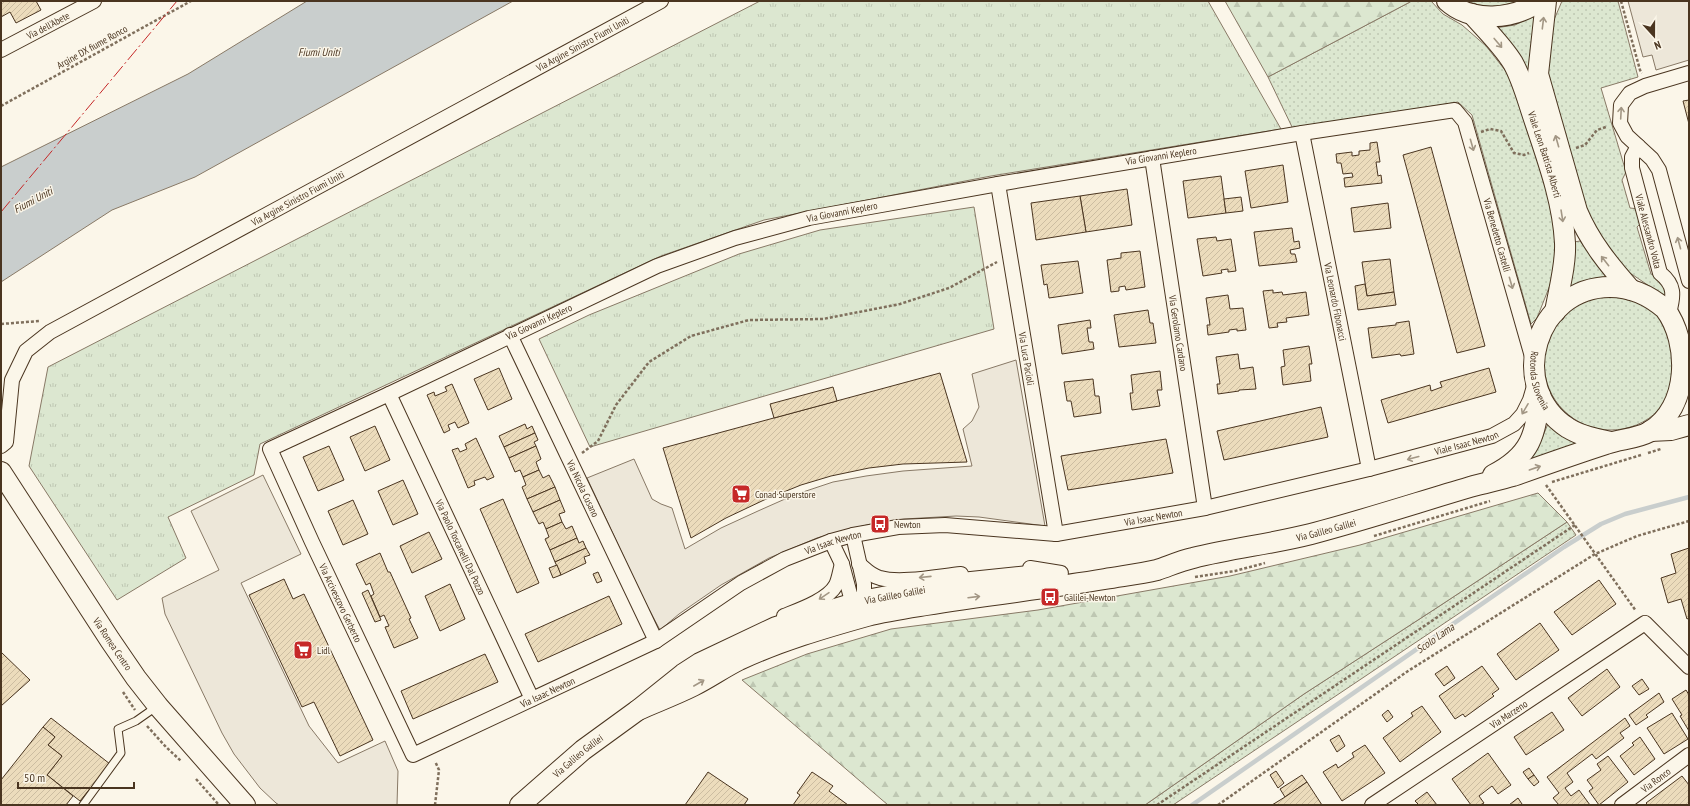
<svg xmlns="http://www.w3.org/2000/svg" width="1690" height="806" font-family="'PT Sans Narrow',sans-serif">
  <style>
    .grass { fill: url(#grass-dots); stroke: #887966 }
    .forest { fill: url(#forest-firs); stroke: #887966 }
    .park { fill: url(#park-tufts); stroke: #887966 }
    .parking { fill: #ede7d9; stroke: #887966 }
    .water { fill: #c9cecd; stroke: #887966 }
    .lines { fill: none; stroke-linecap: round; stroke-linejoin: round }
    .stream { stroke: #c9cecd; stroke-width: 4.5 }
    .building { fill: url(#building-hatch); stroke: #4a3520 }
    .lane-casing { stroke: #4a3520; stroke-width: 9 }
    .street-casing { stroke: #4a3520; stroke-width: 16 }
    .secondary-casing { stroke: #4a3520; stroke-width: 22 }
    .path { stroke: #7f6f5c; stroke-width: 2.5; stroke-dasharray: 3 2; stroke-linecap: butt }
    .lane { stroke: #fbf6e9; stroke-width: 7 }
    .street { stroke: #fbf6e9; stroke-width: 14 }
    .secondary { stroke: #fbf6e9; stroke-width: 20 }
    .power { stroke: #c62828; stroke-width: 1; stroke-dasharray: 14 3 2 3; stroke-linecap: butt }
    .oneway { stroke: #a29684 }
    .labels { text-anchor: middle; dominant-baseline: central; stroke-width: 3; stroke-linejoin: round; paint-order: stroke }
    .street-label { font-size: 10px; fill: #4a3520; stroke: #fbf6e9 }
    .poi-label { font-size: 10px; fill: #4a3520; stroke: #fbf6e9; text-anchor: start }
    .water-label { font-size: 11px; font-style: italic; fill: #4a3520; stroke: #fbf6e9 }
  </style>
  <defs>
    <pattern id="grass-dots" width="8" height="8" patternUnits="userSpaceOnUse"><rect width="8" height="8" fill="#dce7d0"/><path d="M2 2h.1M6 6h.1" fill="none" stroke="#bec7b2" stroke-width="1.8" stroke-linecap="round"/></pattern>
    <pattern id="forest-firs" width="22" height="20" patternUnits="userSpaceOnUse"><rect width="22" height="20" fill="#dce7d0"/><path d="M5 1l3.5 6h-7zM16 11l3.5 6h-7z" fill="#bec7b2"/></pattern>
    <pattern id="park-tufts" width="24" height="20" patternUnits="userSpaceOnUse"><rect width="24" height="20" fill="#dce7d0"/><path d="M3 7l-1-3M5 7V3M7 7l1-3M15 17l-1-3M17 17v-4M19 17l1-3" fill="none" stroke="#bec7b2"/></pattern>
    <pattern id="building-hatch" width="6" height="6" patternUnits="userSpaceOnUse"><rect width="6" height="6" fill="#ecdcbc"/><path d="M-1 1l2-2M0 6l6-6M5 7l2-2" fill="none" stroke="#ccbda1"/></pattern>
  </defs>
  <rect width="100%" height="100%" fill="#fbf6e9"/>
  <!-- grass -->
  <g class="grass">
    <polygon points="1410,1 1431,1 1443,14 1462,25 1486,46 1512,79 1523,101 1559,235 1554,275 1537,318 1531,324 1472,115 1458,102 1293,129 1268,77 1410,2"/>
    <path d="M 1467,1 L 1519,1 C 1500,7 1486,9 1467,1 Z"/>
    <polygon points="1562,1 1618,1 1638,77 1601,88 1626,172 1622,180 1630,208 1639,209 1643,221 1637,227 1651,274 1659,278 1667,293 1664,296 1630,273 1606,248 1592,228 1547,88 1548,34"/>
    <polygon points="1533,16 1536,18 1531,68 1528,70 1495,28 1515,25"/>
    <polygon points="1580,241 1611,279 1591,280 1566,290 1574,242"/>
    <circle cx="1611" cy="363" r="67"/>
    <polygon points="1550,419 1581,441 1577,446 1524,466 1540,443"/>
    <polygon points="1567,522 1576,535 1173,805 1145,805 1304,694 1438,607"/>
  </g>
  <!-- forest -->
  <g class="forest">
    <polygon points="1225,1 1410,1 1410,2 1268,77"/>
    <polygon points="1538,493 1567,522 1438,607 1304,694 1145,805 888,805 742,680 807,654 891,629 1038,610 1230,576 1360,545"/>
  </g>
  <!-- park -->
  <g class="park">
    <polygon points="760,1 1208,1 1281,129 991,176 764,220 661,256 260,444 254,475 168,517 186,558 117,600 29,466 48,367"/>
    <polygon points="974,207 994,329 590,447 539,339 589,315 739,254 820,230"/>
  </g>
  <!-- parking -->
  <g class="parking">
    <polygon points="1628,1 1689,1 1689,60 1656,70 1652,55 1643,57"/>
    <polygon points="1016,360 1045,526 979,517 956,516 904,519 871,524 842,531 817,538 769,558 721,585 679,614 660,630 643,598 587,478 634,459 652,499 661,504 672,508 685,549 721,528 758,511 794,495 833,482 866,476 903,471 972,466 963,429 972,421 979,407 972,374"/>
    <polygon points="263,475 301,554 241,583 309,726 338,763 385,741 398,771 397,805 279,805 276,803 260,788 234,754 222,733 165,614 162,598 219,570 191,511"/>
  </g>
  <!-- water -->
  <polygon class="water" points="307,1 513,1 195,177 112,210 1,282 1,167 188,74"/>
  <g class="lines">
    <!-- stream -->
    <polyline class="stream" points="1192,805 1564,547 1601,524 1625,514 1689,497"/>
  </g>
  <!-- building -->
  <g class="building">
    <polygon points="1,1 36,1 41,10 16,23 10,12 1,17"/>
    <polygon points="1689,100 1689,124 1683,101"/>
    <polygon points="1377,142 1380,162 1376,162 1378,176 1381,175 1382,183 1345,187 1344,178 1353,177 1352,173 1343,174 1341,163 1337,163 1336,154 1352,152 1352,156 1359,155 1359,151 1370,150 1370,143"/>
    <polygon points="1431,147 1485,346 1457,353 1403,155"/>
    <polygon points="1283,165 1288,202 1251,208 1245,171"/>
    <polygon points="1221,176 1226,213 1188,218 1183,181"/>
    <polygon points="1127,189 1132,225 1086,232 1080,196"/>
    <polygon points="1080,196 1086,232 1036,240 1031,203"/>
    <polygon points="1241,197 1243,211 1226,213 1224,199"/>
    <polygon points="1388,203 1391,228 1354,232 1351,208"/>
    <polygon points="1292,228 1294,242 1299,241 1300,248 1290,250 1291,254 1295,254 1297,262 1259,266 1254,232"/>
    <polygon points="1216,237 1217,241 1231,239 1236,271 1228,272 1228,269 1221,270 1222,273 1203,276 1197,239"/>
    <polygon points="1140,251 1145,287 1126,290 1125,286 1119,287 1119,291 1111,292 1107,260 1121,258 1121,253"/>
    <polygon points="1390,259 1394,292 1367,296 1362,262"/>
    <polygon points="1078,261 1083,293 1049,298 1047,284 1044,285 1041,265"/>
    <polygon points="1365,284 1367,296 1394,292 1396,305 1358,310 1355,286"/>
    <polygon points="1273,290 1273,293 1282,292 1283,295 1306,292 1309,315 1286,318 1287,322 1277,323 1278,327 1269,328 1263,291"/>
    <polygon points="1228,295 1230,309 1243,308 1246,330 1237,331 1237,329 1229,330 1229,332 1208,335 1207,325 1210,325 1206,298"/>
    <polygon points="1148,310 1150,323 1153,323 1156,343 1119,347 1114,315"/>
    <polygon points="1090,320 1091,328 1087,328 1089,342 1093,342 1094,349 1062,354 1058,325"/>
    <polygon points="1409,321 1414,354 1401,356 1400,354 1372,358 1368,328 1396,325 1396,323"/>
    <polygon points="1309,346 1312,364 1309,364 1311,381 1283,385 1281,367 1285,366 1283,350"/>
    <polygon points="1238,354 1240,369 1253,367 1256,389 1239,390 1239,391 1218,394 1217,384 1220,384 1216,357"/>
    <polygon points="499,368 512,399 488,410 474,379"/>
    <polygon points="1489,368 1496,392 1388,423 1381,400 1430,385 1431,391 1442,387 1440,382"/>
    <polygon points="1160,371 1162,390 1157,390 1160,406 1132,410 1130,393 1133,393 1131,375"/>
    <polygon points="940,373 967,462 903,464 869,468 831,476 801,485 764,500 726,518 691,538 663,448"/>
    <polygon points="1093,379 1095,396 1099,396 1101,413 1074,417 1071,401 1067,401 1064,382"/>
    <polygon points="452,384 469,423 458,428 455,422 448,425 450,430 444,433 427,395 434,392 435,396 447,391 445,387"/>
    <polygon points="833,387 837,401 774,418 770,404"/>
    <polygon points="1321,407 1328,437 1224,460 1217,431"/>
    <polygon points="525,424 527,429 532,426 535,433 504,447 499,436"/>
    <polygon points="375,426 390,460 365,471 350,437"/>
    <polygon points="535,433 538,440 534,442 536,446 509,458 504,447"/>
    <polygon points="476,438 494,477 487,480 485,477 474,481 475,485 468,488 452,450 458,448 460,452 467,449 465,444"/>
    <polygon points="1166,439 1173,473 1068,490 1061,456"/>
    <polygon points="329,446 344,480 318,491 303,457"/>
    <polygon points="536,446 541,459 536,462 539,470 523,477 520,470 515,472 509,458"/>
    <polygon points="539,470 543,478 549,475 555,487 527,499 522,487 526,485 523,477"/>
    <polygon points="403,480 418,514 393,525 378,491"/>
    <polygon points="555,487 560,500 533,512 527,499"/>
    <polygon points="503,499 539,583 517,593 480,509"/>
    <polygon points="353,500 368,534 343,545 328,511"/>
    <polygon points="560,500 565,512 559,514 562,522 546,529 543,522 539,524 533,512"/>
    <polygon points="562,522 566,529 572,526 577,538 550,550 545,539 549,537 546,529"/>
    <polygon points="429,532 442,559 412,573 400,546"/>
    <polygon points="577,538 579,543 583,541 586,548 555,562 550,550"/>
    <polygon points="586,548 590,555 584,557 586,563 561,575 555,562"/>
    <polygon points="1689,548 1689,618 1687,619 1681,599 1668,603 1661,578 1676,573 1671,554"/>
    <polygon points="380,553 388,572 390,572 411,618 409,619 418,638 394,648 385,627 389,626 384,615 380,617 371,596 374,594 370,583 366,585 356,564"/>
    <polygon points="557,565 561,575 553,578 549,568"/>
    <polygon points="598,572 602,581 597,583 593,574"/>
    <polygon points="284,579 293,599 304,594 373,740 340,756 314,702 302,707 249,595"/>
    <polygon points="1599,580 1616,604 1572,635 1554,612"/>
    <polygon points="450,584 465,619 440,631 425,596"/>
    <polygon points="368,590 381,620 375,622 362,593"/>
    <polygon points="609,596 622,624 538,662 525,634"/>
    <polygon points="1540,623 1559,650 1516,680 1497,654"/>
    <polygon points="1,652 30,680 1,706"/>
    <polygon points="485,654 498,682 413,719 401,691"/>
    <polygon points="1447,666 1455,678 1444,686 1435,674"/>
    <polygon points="1482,666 1499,689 1492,694 1494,696 1465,717 1463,714 1455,719 1439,696"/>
    <polygon points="1607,669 1620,687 1582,716 1568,698"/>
    <polygon points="1642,679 1649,689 1639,695 1632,686"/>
    <polygon points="1686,690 1689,695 1689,731 1680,716 1682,715 1672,699"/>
    <polygon points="1659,693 1664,702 1646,715 1648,717 1636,725 1629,715"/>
    <polygon points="1422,706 1441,732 1400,762 1383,738 1413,716 1411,713"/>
    <polygon points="1388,710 1393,717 1387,722 1382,715"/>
    <polygon points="1552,712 1564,730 1526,755 1514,737"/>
    <polygon points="1672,713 1688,739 1664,754 1647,728"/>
    <polygon points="51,718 110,764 80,801 47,775 62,756 48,745 55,737 43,727"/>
    <polygon points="1625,718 1630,726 1620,733 1624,738 1596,759 1592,754 1567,773 1573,782 1565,788 1571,796 1579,790 1590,805 1559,805 1553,798 1559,793 1547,777"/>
    <polygon points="43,727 55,737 48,745 62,756 47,775 73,796 66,805 1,805 1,780"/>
    <polygon points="1339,735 1345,746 1337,752 1330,740"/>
    <polygon points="1640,737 1655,759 1634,775 1620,756 1634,745 1632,743"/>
    <polygon points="1365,745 1385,773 1342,801 1323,772 1336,764 1338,768 1354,757 1352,753"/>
    <polygon points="1488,753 1511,785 1498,794 1492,786 1479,796 1484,803 1480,805 1471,805 1452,779"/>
    <polygon points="1608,756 1628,782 1599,805 1589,791 1593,788 1587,780 1601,770 1597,764"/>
    <polygon points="1529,768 1534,775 1528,779 1523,772"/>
    <polygon points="1276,771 1284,783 1278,788 1270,775"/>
    <polygon points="708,772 748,799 744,805 685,805"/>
    <polygon points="812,772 833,786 829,791 848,805 793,805 800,795 797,793"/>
    <polygon points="1302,775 1307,782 1285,797 1280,789"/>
    <polygon points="1534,775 1539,782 1534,786 1528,779"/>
    <polygon points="1682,776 1689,785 1689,805 1648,805 1646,803"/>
    <polygon points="1307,782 1322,805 1272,805 1285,797"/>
    <polygon points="1427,792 1437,805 1417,805 1418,804 1415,801"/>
    <polygon points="1518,798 1522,804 1521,805 1509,805"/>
  </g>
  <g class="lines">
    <!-- lane casing -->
    <g class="lane-casing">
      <polyline id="lane" points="83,805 121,753 118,729 136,721 156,707"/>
    </g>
    <!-- street casing -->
    <g class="street-casing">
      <g id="street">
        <path id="s1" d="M 1,50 L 94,1"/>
        <polyline points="1689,73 1645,86 1630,93 1621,105 1620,123 1627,136 1652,159 1659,170 1689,281"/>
        <path id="s2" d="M 1302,133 L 1369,469"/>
        <path id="s3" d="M 1638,146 L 1632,157 L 1632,168 L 1660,273 C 1675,285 1674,295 1669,313"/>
        <path id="s4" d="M 1152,158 L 1205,508"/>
        <path id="s5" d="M 998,184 L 1056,534"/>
        <path id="s6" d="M 510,335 L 656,641"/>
        <path id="s7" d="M 1533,360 L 1465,122 L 1455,110 L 1302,133 L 998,184 L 809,218 L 735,238 L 657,266 L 389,394 L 270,449 L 312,542 L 413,755 L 656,641 L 741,583 L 785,559 L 831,541 L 853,535 L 898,527 L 945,525 L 1056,534 L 1205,508 L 1369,469 L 1492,436 L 1514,424 L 1523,414 L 1530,400 L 1535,383"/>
        <path id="s8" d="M 389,394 L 532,699"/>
        <path id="s9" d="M 1,446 L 6,442 L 12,380 L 26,351 L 50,332 L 661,1"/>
        <polyline points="853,535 864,584 864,595 857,607"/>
        <polyline points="831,541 842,564 850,594 853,599 865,603"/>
        <path d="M 859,564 C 865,569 871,576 880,578 C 900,584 940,576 961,574"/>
        <polyline points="1030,568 1061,573"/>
        <path d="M 784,616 C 799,610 828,600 836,585 C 839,579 840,570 842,564"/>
        <path id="s10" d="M 1372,805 L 1645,623 L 1689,667"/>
        <path id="s11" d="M 1622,805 L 1689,755"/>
      </g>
    </g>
    <!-- secondary casing -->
    <g class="secondary-casing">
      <g id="secondary">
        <path d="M 1447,1 C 1471,23 1514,20 1539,1"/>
        <path d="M 1546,1 L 1538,74 L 1577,211 C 1590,242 1609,265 1631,290"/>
        <path id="s12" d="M 1472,14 C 1486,30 1502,45 1513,63 C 1523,81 1528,102 1535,122 C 1548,161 1563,202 1565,243 C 1566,265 1559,289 1555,312"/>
        <polyline points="1650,431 1671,430 1689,425"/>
        <path id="s13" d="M 1,472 L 110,640 L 136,678 L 158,706 L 245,805"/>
        <path d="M 1493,475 C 1532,455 1535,435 1540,395"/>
        <path id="s14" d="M 638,710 C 656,702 675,695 693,686 C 709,678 723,668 739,660 C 780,641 824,628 867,616 C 886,611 907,608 926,605 C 986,595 1045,589 1105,579 C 1122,576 1140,574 1157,570 C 1169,566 1180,561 1193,558 C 1232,548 1272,544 1311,534 C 1364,520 1416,503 1470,487 C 1484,483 1499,480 1513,476 C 1544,465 1575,454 1606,444 C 1620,439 1636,439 1649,432 C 1690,408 1690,342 1665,309 C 1650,296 1631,287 1610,287 C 1536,287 1505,387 1568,428 C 1581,436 1596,439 1611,442"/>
        <path id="s15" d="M 520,805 L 583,750 L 638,710 L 683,674 L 700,663 L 776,627 L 861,601 L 952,584 L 1039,575"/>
      </g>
    </g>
    <!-- path -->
    <g class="path">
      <polyline points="1621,1 1640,70 1642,73"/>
      <polyline points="1,106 191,1"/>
      <polyline points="1481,132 1490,129 1501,131 1514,153 1524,155 1529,153"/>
      <polyline points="1576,148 1585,145 1597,130 1606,127"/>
      <polyline points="1,324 40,321"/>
      <polyline points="582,453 598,441 616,405 649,362 691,336 749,320 823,319 900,304 949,288 997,262"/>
      <polyline points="1648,453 1661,449"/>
      <polyline points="1552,482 1641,455"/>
      <polyline points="1546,485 1636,611"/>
      <polyline points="1374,536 1490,501"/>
      <polyline points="1195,577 1235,571 1265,563"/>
      <polyline points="123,692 135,710"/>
      <polyline points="147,726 166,747 181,761"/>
      <polyline points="196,779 219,805"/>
      <polyline points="435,805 439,770 435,761"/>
      <polyline points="1157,805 1575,525"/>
      <polyline points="1218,805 1408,671 1595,554 1637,536 1689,521"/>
    </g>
    <!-- lane -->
    <use href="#lane" class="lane"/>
    <!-- street -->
    <use href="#street" class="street"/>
    <!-- secondary -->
    <use href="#secondary" class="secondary"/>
    <!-- power -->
    <polyline class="power" points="1,212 177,1"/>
  </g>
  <!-- one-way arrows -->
  <defs><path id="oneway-shaft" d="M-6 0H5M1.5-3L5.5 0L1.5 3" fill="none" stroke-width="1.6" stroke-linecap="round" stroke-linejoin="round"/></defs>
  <g class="oneway">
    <use href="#oneway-shaft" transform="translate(1543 23) rotate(-83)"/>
    <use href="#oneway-shaft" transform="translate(1498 43) rotate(50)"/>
    <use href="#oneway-shaft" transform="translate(1621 113) rotate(-87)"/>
    <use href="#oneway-shaft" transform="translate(1557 141) rotate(-106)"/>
    <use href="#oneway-shaft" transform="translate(1472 145) rotate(74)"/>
    <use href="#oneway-shaft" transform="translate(1562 216) rotate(81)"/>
    <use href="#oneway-shaft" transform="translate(1679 243) rotate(-105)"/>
    <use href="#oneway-shaft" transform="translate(1605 261) rotate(-128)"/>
    <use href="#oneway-shaft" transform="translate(1511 283) rotate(74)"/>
    <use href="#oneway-shaft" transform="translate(1525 409) rotate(120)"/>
    <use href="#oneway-shaft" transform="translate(1413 458) rotate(165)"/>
    <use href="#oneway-shaft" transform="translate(1535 468) rotate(-19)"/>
    <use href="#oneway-shaft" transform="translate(925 577) rotate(174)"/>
    <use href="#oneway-shaft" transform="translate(824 596) rotate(146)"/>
    <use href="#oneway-shaft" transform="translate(974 597) rotate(-7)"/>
    <use href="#oneway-shaft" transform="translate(699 683) rotate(-30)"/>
  </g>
  <!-- icons -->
  <defs>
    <g id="supermarket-square" transform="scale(1)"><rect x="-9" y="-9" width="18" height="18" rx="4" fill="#c62828" stroke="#fbf6e9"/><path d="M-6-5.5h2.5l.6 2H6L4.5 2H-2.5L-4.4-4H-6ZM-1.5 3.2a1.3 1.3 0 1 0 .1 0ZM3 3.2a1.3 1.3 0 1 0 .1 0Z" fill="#fff"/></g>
    <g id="bus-square" transform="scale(1)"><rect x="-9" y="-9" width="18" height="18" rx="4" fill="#c62828" stroke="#fbf6e9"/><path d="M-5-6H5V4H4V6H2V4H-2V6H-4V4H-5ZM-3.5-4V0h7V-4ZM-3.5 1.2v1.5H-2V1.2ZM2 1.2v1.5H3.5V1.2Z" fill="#fff"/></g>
  </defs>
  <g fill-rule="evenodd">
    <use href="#supermarket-square" x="741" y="494"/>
    <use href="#bus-square" x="880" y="524"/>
    <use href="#bus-square" x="1050" y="597"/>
    <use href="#supermarket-square" x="303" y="650"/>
  </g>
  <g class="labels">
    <!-- street labels -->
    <g class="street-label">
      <text stroke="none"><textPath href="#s1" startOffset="53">Via dell'Abete</textPath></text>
      <text stroke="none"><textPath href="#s9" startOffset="737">Via Argine Sinistro Fiumi Uniti</textPath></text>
      <text transform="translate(92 47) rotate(-29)">Argine DX fiume Ronco</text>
      <text stroke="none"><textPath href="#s12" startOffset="161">Viale Leon Battista Alberti</textPath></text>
      <text transform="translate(1161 156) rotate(-9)">Via Giovanni Keplero</text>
      <text stroke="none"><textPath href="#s9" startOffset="413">Via Argine Sinistro Fiumi Uniti</textPath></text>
      <text transform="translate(842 212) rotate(-11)">Via Giovanni Keplero</text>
      <text stroke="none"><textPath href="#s3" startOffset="89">Viale Alessandro Volta</textPath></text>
      <text transform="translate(1497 235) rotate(74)">Via Benedetto Castelli</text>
      <text stroke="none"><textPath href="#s2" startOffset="172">Via Leonardo Fibonacci</textPath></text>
      <text transform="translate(539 322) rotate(-25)">Via Giovanni Keplero</text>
      <text stroke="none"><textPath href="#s4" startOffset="177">Via Gerolamo Cardano</textPath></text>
      <text stroke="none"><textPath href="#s5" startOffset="177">Via Luca Pacioli</textPath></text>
      <text stroke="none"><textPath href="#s14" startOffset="1389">Rotonda Slovenia</textPath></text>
      <text stroke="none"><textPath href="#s7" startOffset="2962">Viale Isaac Newton</textPath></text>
      <text stroke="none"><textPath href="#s6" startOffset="170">Via Nicola Cusano</textPath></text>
      <text stroke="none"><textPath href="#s7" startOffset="2640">Via Isaac Newton</textPath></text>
      <text stroke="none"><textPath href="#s14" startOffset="716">Via Galileo Galilei</textPath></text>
      <text stroke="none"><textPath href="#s7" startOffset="2316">Via Isaac Newton</textPath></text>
      <text stroke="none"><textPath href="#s8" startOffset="169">Via Paolo Toscanelli Dal Pozzo</textPath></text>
      <text stroke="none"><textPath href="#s15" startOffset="437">Via Galileo Galilei</textPath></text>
      <text stroke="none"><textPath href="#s7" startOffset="1675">Via Arcivescovo Gerberto</textPath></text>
      <text stroke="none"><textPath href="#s13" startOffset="205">Via Romea Centro</textPath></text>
      <text stroke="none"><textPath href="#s7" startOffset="1992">Via Isaac Newton</textPath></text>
      <text stroke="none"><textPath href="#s10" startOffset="164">Via Marzeno</textPath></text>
      <text stroke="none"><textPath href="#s15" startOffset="76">Via Galileo Galilei</textPath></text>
      <text stroke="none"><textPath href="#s11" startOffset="42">Via Ronco</textPath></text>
    </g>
    <!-- poi labels -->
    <g class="poi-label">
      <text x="755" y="494">Conad Superstore</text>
      <text x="894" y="524">Newton</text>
      <text x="1064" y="597">Galilei-Newton</text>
      <text x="317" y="650">Lidl</text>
    </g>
    <!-- water labels -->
    <g class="water-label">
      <text x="319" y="52">Fiumi Uniti</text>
      <text transform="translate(33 200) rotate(-28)">Fiumi Uniti</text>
      <text transform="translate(1435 638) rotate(-35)">Scolo Lama</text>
    </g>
  </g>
  <!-- border -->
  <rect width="1690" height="806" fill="none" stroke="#4a3520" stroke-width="4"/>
  <!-- north arrow -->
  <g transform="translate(1654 36) rotate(159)" stroke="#fbf6e9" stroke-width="3" paint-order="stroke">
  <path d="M0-3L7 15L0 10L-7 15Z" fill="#4a3520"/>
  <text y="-6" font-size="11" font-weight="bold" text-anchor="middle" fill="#4a3520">N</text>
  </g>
  <!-- scale -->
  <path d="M18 782v6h116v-6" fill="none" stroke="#4a3520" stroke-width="2"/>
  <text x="24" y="782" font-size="12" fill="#4a3520" stroke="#fbf6e9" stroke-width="3" paint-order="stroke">50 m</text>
</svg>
